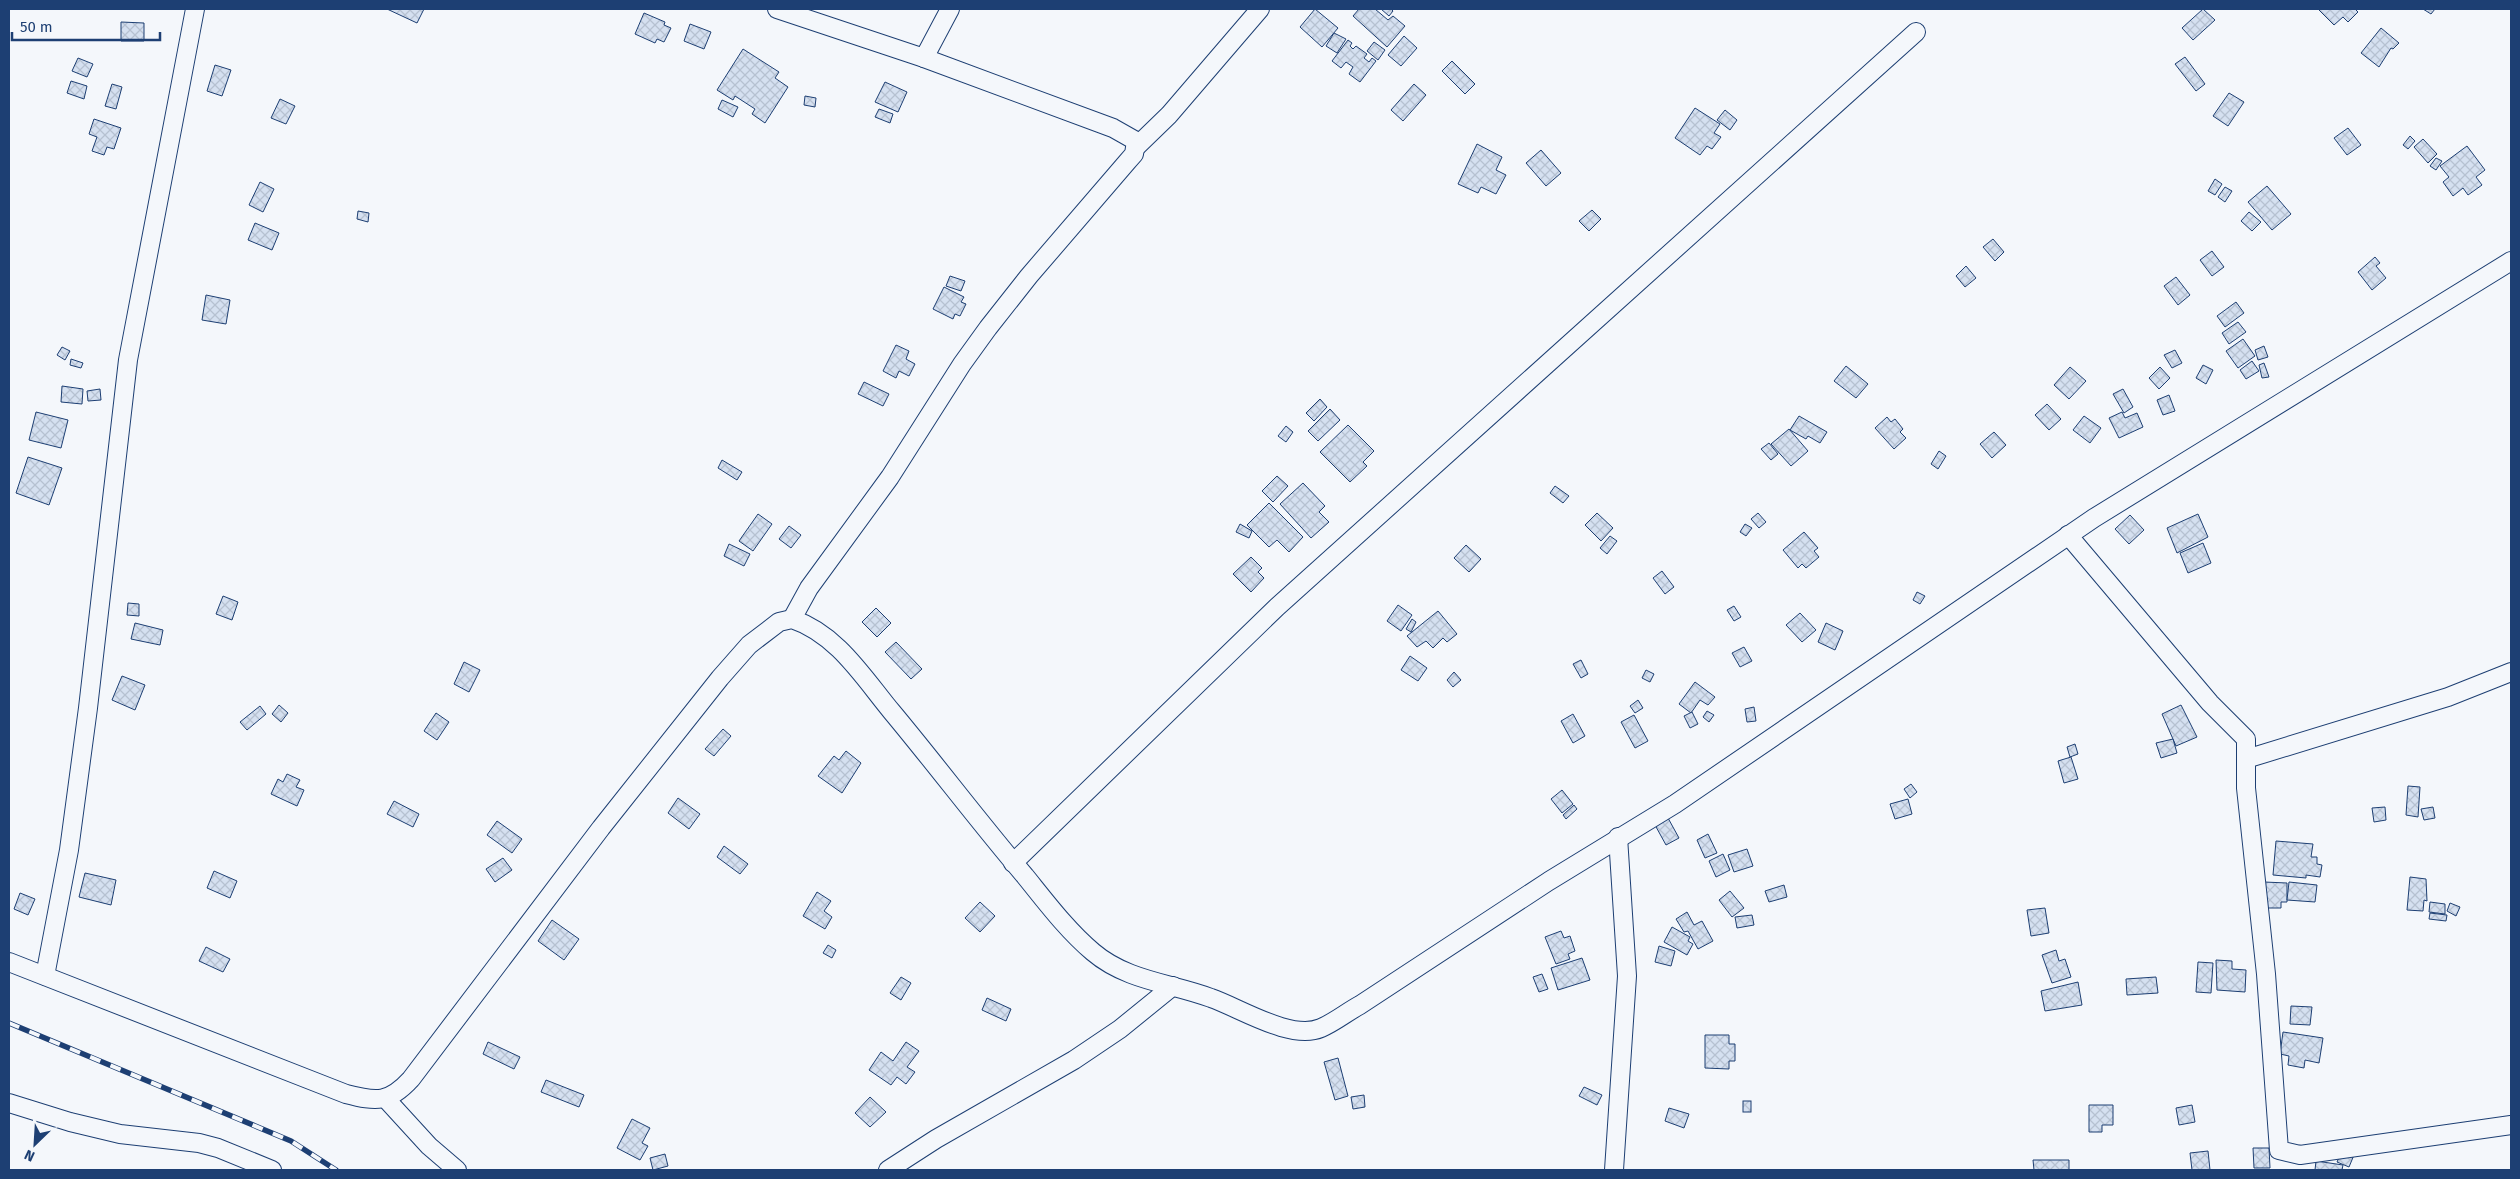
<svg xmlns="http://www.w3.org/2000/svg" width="2520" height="1179" font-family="'Fira Sans',sans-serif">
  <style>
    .building { fill: url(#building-cross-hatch); stroke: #1d3f73 }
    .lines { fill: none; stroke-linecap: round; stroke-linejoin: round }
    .minor-casing { stroke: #1d3f73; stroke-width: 20 }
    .minor { stroke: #f4f7fb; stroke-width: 18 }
    .rail-casing { stroke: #1d3f73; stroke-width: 5.5 }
    .rail { stroke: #f4f7fb; stroke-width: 4; stroke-dasharray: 11; stroke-linecap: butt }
  </style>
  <defs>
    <pattern id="building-cross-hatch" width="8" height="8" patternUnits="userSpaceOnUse" patternTransform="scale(1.25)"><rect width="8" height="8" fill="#d5e0f0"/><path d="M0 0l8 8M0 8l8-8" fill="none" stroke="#b6c1d1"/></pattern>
  </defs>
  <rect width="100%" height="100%" fill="#f4f7fb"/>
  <!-- building -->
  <g class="building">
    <polygon points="387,9 424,9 417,23"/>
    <polygon points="1315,9 1338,28 1322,47 1300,27"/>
    <polygon points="1359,9 1375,9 1388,20 1393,16 1405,26 1387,47 1353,16"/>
    <polygon points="1381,9 1391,9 1393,11 1389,16"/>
    <polygon points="2203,9 2215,20 2193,40 2182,28"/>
    <polygon points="2318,9 2355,9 2358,12 2348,22 2343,17 2334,25"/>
    <polygon points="2423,9 2435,9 2431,14"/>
    <polygon points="644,13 665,22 664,25 671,28 664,42 657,39 655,43 635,34"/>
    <polygon points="121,22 144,23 144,41 121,41"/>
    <polygon points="690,24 711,32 704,49 684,41"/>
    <polygon points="2381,28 2399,43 2393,49 2391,48 2379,67 2361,53"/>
    <polygon points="1334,33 1346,39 1337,53 1326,46"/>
    <polygon points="1404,36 1417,48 1401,66 1388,55"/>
    <polygon points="1348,40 1352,43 1350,46 1353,49 1356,46 1367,54 1364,58 1369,62 1372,58 1376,61 1360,82 1349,74 1353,67 1346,62 1341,68 1332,61"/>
    <polygon points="1374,42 1385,50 1378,60 1367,51"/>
    <polygon points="743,49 779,72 775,78 788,87 765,123 752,114 755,109 735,96 733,100 717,90"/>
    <polygon points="2185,57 2205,84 2196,91 2175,64"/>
    <polygon points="78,58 93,64 87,77 72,71"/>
    <polygon points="1452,61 1475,84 1465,94 1442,71"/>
    <polygon points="215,65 231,70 222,96 207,91"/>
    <polygon points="71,81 87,86 84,99 67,93"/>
    <polygon points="885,82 907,92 898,112 875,102"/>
    <polygon points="112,84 122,87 116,109 105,106"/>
    <polygon points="1414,84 1426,95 1403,121 1391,110"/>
    <polygon points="2229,93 2244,102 2228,126 2213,116"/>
    <polygon points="805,96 816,98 815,107 804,105"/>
    <polygon points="280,99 295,106 286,124 271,118"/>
    <polygon points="722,100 738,107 733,117 718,109"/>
    <polygon points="1695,108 1720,124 1714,133 1721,137 1712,149 1707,146 1700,155 1675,138"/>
    <polygon points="879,109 893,114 890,123 875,117"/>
    <polygon points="1725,110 1737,120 1730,130 1717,120"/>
    <polygon points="94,119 121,128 114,149 107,147 104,155 92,151 97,137 89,134"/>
    <polygon points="2348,128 2361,145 2347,155 2334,138"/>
    <polygon points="2410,136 2415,141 2408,149 2403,145"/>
    <polygon points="2423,139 2437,154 2428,163 2414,147"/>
    <polygon points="1477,144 1502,157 1496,170 1506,175 1496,194 1481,187 1478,193 1458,184"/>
    <polygon points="2467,146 2485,170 2476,177 2482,185 2468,195 2463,188 2453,196 2443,182 2449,177 2440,166"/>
    <polygon points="1541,150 1561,173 1546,186 1526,163"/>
    <polygon points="2436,158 2442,161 2436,170 2430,166"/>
    <polygon points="2215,179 2222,184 2215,195 2208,191"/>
    <polygon points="260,182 274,189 263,212 249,205"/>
    <polygon points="2267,186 2291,214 2272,230 2248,202"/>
    <polygon points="2225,187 2232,191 2225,202 2218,197"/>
    <polygon points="1592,210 1601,219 1589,231 1579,221"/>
    <polygon points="358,211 369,213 368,222 357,219"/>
    <polygon points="2249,212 2261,222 2252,231 2241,221"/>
    <polygon points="255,223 279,233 272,250 248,240"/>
    <polygon points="1993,239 2004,252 1995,261 1983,247"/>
    <polygon points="2212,251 2224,267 2212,276 2200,260"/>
    <polygon points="2375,257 2380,263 2376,266 2386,278 2372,290 2358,272"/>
    <polygon points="1966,266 1976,278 1965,287 1956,276"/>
    <polygon points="950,276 965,281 961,291 946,286"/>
    <polygon points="2176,277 2190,295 2178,305 2164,286"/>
    <polygon points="944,287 964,297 961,302 966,304 960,316 955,314 953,319 933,309"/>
    <polygon points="206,295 230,300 226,324 202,320"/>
    <polygon points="2236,302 2244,313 2225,327 2217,316"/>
    <polygon points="2238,322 2246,332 2229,344 2222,333"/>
    <polygon points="2243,339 2255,356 2238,368 2226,351"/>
    <polygon points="896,345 909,351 906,359 915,364 909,376 899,371 896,378 883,371"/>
    <polygon points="2264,346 2268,357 2258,360 2255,350"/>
    <polygon points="62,347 70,351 65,360 57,355"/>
    <polygon points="2175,350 2182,363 2172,368 2164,355"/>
    <polygon points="71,359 83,363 81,368 70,365"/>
    <polygon points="2252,361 2259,371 2246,379 2240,370"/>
    <polygon points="2264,363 2269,377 2262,378 2259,365"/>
    <polygon points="2203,365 2213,370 2206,384 2196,378"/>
    <polygon points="1846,366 1868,384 1856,398 1834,381"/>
    <polygon points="2070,367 2086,381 2069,399 2054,385"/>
    <polygon points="2160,367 2170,378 2159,389 2149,378"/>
    <polygon points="864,382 889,394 883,406 858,394"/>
    <polygon points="62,386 83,389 82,404 61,402"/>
    <polygon points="100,389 101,400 88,401 87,391"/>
    <polygon points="2123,389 2133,407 2124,413 2113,394"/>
    <polygon points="2169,395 2175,411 2163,415 2157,400"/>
    <polygon points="1320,399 1327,407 1314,421 1306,413"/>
    <polygon points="2047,404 2061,419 2049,430 2035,415"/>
    <polygon points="1330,409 1340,420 1318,441 1308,431"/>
    <polygon points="36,412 68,420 61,448 29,440"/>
    <polygon points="2122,412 2125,418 2137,413 2143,427 2119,438 2109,418"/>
    <polygon points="1799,416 1827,432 1820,443 1808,436 1806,439 1790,430"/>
    <polygon points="2084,416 2101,428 2090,443 2073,430"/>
    <polygon points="1887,417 1891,422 1895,419 1903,429 1900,432 1906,438 1894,449 1875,428"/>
    <polygon points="1348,425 1374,451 1363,462 1367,466 1350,482 1320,452"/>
    <polygon points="1286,426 1293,432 1286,442 1278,436"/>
    <polygon points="1789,429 1808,451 1791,466 1771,444"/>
    <polygon points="1994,432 2006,445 1992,458 1980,444"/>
    <polygon points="1769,443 1778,454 1771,460 1761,449"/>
    <polygon points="1939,451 1946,456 1938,469 1931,464"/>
    <polygon points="28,457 62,468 49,505 16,493"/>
    <polygon points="722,460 742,472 737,480 718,468"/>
    <polygon points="1277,476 1288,486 1273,502 1262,491"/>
    <polygon points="1303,483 1325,506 1319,512 1329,522 1311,538 1280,504"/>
    <polygon points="1555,486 1569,496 1563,503 1550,493"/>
    <polygon points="1269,503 1303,537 1289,552 1277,540 1269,547 1247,525"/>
    <polygon points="1597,513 1613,528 1601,541 1585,525"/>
    <polygon points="1758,513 1766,522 1759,528 1751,519"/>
    <polygon points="758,514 772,524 753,551 739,541"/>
    <polygon points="2198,514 2208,537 2177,553 2167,528"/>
    <polygon points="2130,515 2144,530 2129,544 2115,529"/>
    <polygon points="1240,524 1252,531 1249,538 1236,532"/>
    <polygon points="1745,524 1752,528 1746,536 1740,532"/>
    <polygon points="789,526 801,535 791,548 779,539"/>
    <polygon points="1804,532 1818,548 1814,551 1819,557 1806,568 1802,564 1798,568 1783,550"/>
    <polygon points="1610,536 1617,541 1607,554 1600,548"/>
    <polygon points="2203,543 2211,563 2188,573 2180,553"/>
    <polygon points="729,544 750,554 744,566 724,556"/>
    <polygon points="1466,545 1481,559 1469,572 1454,558"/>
    <polygon points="1251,557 1262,568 1258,572 1264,578 1251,592 1233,574"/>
    <polygon points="1662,571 1674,587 1665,594 1653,578"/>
    <polygon points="1917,592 1925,596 1920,604 1913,600"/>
    <polygon points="223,596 238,602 232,620 216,614"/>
    <polygon points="128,603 139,604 139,616 127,615"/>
    <polygon points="1398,605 1412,615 1401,631 1387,621"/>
    <polygon points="1734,606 1741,617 1734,621 1727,610"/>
    <polygon points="876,608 891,623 877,637 862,622"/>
    <polygon points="1438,611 1457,634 1447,642 1443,638 1433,648 1426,641 1417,647 1407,636"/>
    <polygon points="1800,613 1816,630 1802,642 1786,625"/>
    <polygon points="1412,619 1416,622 1411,632 1406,629"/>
    <polygon points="135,623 163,630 160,645 131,639"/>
    <polygon points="1826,623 1843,631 1835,650 1818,642"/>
    <polygon points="896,642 922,669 911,679 885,652"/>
    <polygon points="1744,647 1752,661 1740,667 1732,653"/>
    <polygon points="1410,656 1427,668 1418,681 1401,670"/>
    <polygon points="1581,660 1588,674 1581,678 1573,664"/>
    <polygon points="464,662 480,670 469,692 454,684"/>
    <polygon points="1646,670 1654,674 1650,682 1642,678"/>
    <polygon points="1454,672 1461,680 1453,687 1447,680"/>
    <polygon points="122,676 145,685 135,710 112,700"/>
    <polygon points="1695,682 1715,697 1708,705 1700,700 1691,713 1679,704"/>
    <polygon points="1638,700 1643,708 1635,713 1630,706"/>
    <polygon points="279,705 288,713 281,722 272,714"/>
    <polygon points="2181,705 2197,737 2176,746 2162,714"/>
    <polygon points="260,706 266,714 247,730 240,722"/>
    <polygon points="1754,707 1756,721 1747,722 1745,709"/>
    <polygon points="1707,711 1714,715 1709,722 1703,717"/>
    <polygon points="1692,712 1698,724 1690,728 1684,716"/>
    <polygon points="436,713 449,722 437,740 424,731"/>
    <polygon points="1573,714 1585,736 1573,743 1561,721"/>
    <polygon points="1634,715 1648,741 1635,748 1621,722"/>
    <polygon points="723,729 731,736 714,756 705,749"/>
    <polygon points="2173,739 2177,753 2161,758 2156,743"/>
    <polygon points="2075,744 2078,754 2070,757 2067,747"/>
    <polygon points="846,751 861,763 842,793 818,776 834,756 839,760"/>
    <polygon points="2071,757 2078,779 2064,783 2058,761"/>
    <polygon points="287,774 300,780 296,787 304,790 297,806 271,794 278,779 283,782"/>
    <polygon points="1911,784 1917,792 1910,798 1904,789"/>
    <polygon points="2408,786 2420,787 2418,817 2406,815"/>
    <polygon points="1562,790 1573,804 1562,813 1551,799"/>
    <polygon points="678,798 700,814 689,829 668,813"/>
    <polygon points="1908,799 1912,814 1895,819 1890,804"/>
    <polygon points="394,801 419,814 413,827 387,814"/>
    <polygon points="1574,805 1577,809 1566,819 1563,815"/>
    <polygon points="2385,807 2386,820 2374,822 2372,808"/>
    <polygon points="2433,807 2435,818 2424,820 2421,809"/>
    <polygon points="1668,818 1679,838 1666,845 1655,825"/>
    <polygon points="497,821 522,839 512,853 487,835"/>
    <polygon points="1708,834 1717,853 1705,858 1697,840"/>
    <polygon points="2276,841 2313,844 2311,857 2317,857 2317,864 2322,865 2320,877 2306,875 2306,878 2273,875"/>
    <polygon points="724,846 748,864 740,874 717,857"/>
    <polygon points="1747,849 1753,866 1734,872 1728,855"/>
    <polygon points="1723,854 1730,870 1716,877 1709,861"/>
    <polygon points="503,858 512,870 495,882 486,869"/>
    <polygon points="214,871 237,881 230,898 207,888"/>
    <polygon points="85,873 116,880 111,905 79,897"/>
    <polygon points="2410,877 2426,879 2427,901 2424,900 2423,911 2407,910"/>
    <polygon points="2264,882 2287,883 2287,902 2281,902 2281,908 2263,908"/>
    <polygon points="2289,882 2317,885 2315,902 2287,900"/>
    <polygon points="1784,885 1787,897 1769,902 1765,891"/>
    <polygon points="1730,891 1744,908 1732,917 1719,900"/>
    <polygon points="817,892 831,901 824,911 832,917 825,929 803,916"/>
    <polygon points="20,893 35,899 28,915 14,909"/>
    <polygon points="980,902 995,916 980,932 965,918"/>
    <polygon points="2430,902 2445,904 2445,914 2429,912"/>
    <polygon points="2450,903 2460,907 2456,916 2447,911"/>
    <polygon points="2045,908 2049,933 2031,936 2027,910"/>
    <polygon points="1687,912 1694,925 1702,921 1713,941 1698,949 1688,931 1684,932 1676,919"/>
    <polygon points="2430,913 2447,915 2446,921 2429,919"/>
    <polygon points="1752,915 1754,925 1737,928 1735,917"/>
    <polygon points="552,920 579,939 564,960 538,941"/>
    <polygon points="1672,927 1690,937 1688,941 1693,944 1687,955 1664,942"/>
    <polygon points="1561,931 1564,938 1570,936 1575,951 1568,954 1570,959 1556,964 1545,937"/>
    <polygon points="828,945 836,950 832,958 823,953"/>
    <polygon points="1659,946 1675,951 1671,966 1655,962"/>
    <polygon points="206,947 230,959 223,972 199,961"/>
    <polygon points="2056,950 2059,961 2065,959 2071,977 2052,983 2042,955"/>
    <polygon points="1582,958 1590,980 1558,990 1551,968"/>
    <polygon points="2216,960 2232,961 2232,969 2246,970 2245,992 2217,990"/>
    <polygon points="2198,962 2213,963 2211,993 2196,992"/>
    <polygon points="1542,974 1548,989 1539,992 1533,977"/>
    <polygon points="901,977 911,983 901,1000 890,993"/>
    <polygon points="2156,977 2158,993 2127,995 2126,979"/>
    <polygon points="2078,982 2082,1005 2045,1011 2041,991"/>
    <polygon points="987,998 1011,1009 1006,1021 982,1010"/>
    <polygon points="2291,1006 2312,1007 2310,1025 2290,1024"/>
    <polygon points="2283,1032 2323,1038 2319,1063 2305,1060 2304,1068 2288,1065 2289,1056 2280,1054"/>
    <polygon points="1705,1035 1729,1035 1729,1044 1735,1044 1735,1061 1729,1061 1729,1069 1705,1068"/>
    <polygon points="488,1042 520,1057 514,1069 483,1054"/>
    <polygon points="906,1042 919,1051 907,1067 915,1072 906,1084 897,1077 891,1085 869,1070 881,1052 893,1061"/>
    <polygon points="1338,1058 1348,1096 1335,1100 1324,1062"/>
    <polygon points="546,1080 584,1095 579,1107 541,1092"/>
    <polygon points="1584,1087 1602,1095 1597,1105 1579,1096"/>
    <polygon points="1364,1095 1365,1107 1353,1109 1351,1097"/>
    <polygon points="870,1097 886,1112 870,1127 855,1113"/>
    <rect x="1743" y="1101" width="8" height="11"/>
    <polygon points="2089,1105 2113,1105 2113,1125 2102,1125 2102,1132 2089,1132"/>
    <polygon points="2192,1105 2195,1122 2179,1125 2176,1108"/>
    <polygon points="1669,1108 1689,1114 1684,1128 1665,1121"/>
    <polygon points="632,1119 650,1128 642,1143 648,1146 640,1160 617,1148"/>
    <polygon points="2253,1148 2269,1148 2270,1168 2254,1168"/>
    <polygon points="2208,1151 2210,1170 2192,1170 2190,1153"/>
    <polygon points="2342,1151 2354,1155 2349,1167 2337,1162"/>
    <polygon points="665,1154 668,1166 653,1170 650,1158"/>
    <polygon points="2033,1160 2069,1160 2069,1170 2034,1170"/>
    <polygon points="2316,1161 2343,1165 2342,1170 2315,1170"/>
  </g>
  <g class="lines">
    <!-- minor casing -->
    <g class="minor-casing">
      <g id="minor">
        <polyline points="777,9 924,58 950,9"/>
        <polyline points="1136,147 1169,115 1260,9"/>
        <polyline points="2068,535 2210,703 2246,739 2246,788 2266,974 2279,1150 2300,1155 2511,1125"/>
        <polyline points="792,619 809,588 890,477 962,364 988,328 1029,276 1127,162 1134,154 1136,141 1113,128 924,58"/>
        <polyline points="2246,759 2448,697 2511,672"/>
        <polyline points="1013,863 1277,607 1916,32"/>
        <path d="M 9,962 L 346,1094 C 377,1102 389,1103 411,1079 L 601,828 L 720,678 L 749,645 L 779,622 L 792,619 C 837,634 863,677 892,712 C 937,766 979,822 1025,876 C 1046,902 1067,930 1093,952 C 1127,981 1171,983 1211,998 C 1240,1008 1291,1041 1321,1028 C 1335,1022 1347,1012 1360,1005 L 1549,881 L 1675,804 L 2094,518 L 2511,261"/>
        <polyline points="45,976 69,850 88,708 128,360 195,9"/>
        <polyline points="386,1099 429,1146 457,1170"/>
        <polyline points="9,1103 70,1122 120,1134 199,1143 218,1148 272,1170"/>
        <polyline points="888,1170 936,1139 1074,1060 1120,1029 1173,986"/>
        <polyline points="1614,1170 1627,976 1618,837"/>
      </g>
    </g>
    <!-- minor -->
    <use href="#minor" class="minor"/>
    <!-- rail casing -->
    <g class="rail-casing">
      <polyline id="rail" points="9,1023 291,1141 336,1170"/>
    </g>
    <!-- rail -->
    <use href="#rail" class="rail"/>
  </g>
  <!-- border -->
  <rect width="2520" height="1179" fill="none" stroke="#1d3f73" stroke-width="20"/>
  <!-- north arrow -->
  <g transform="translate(35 1144) rotate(205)" stroke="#f4f7fb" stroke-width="4" paint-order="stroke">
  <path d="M0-4L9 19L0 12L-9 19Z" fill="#1d3f73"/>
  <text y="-8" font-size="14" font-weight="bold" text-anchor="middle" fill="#1d3f73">N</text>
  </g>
  <!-- scale -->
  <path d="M12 32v8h148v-8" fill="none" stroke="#1d3f73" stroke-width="2.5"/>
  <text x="20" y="32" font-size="15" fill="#1d3f73" stroke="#f4f7fb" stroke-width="4" paint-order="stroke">50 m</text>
</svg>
